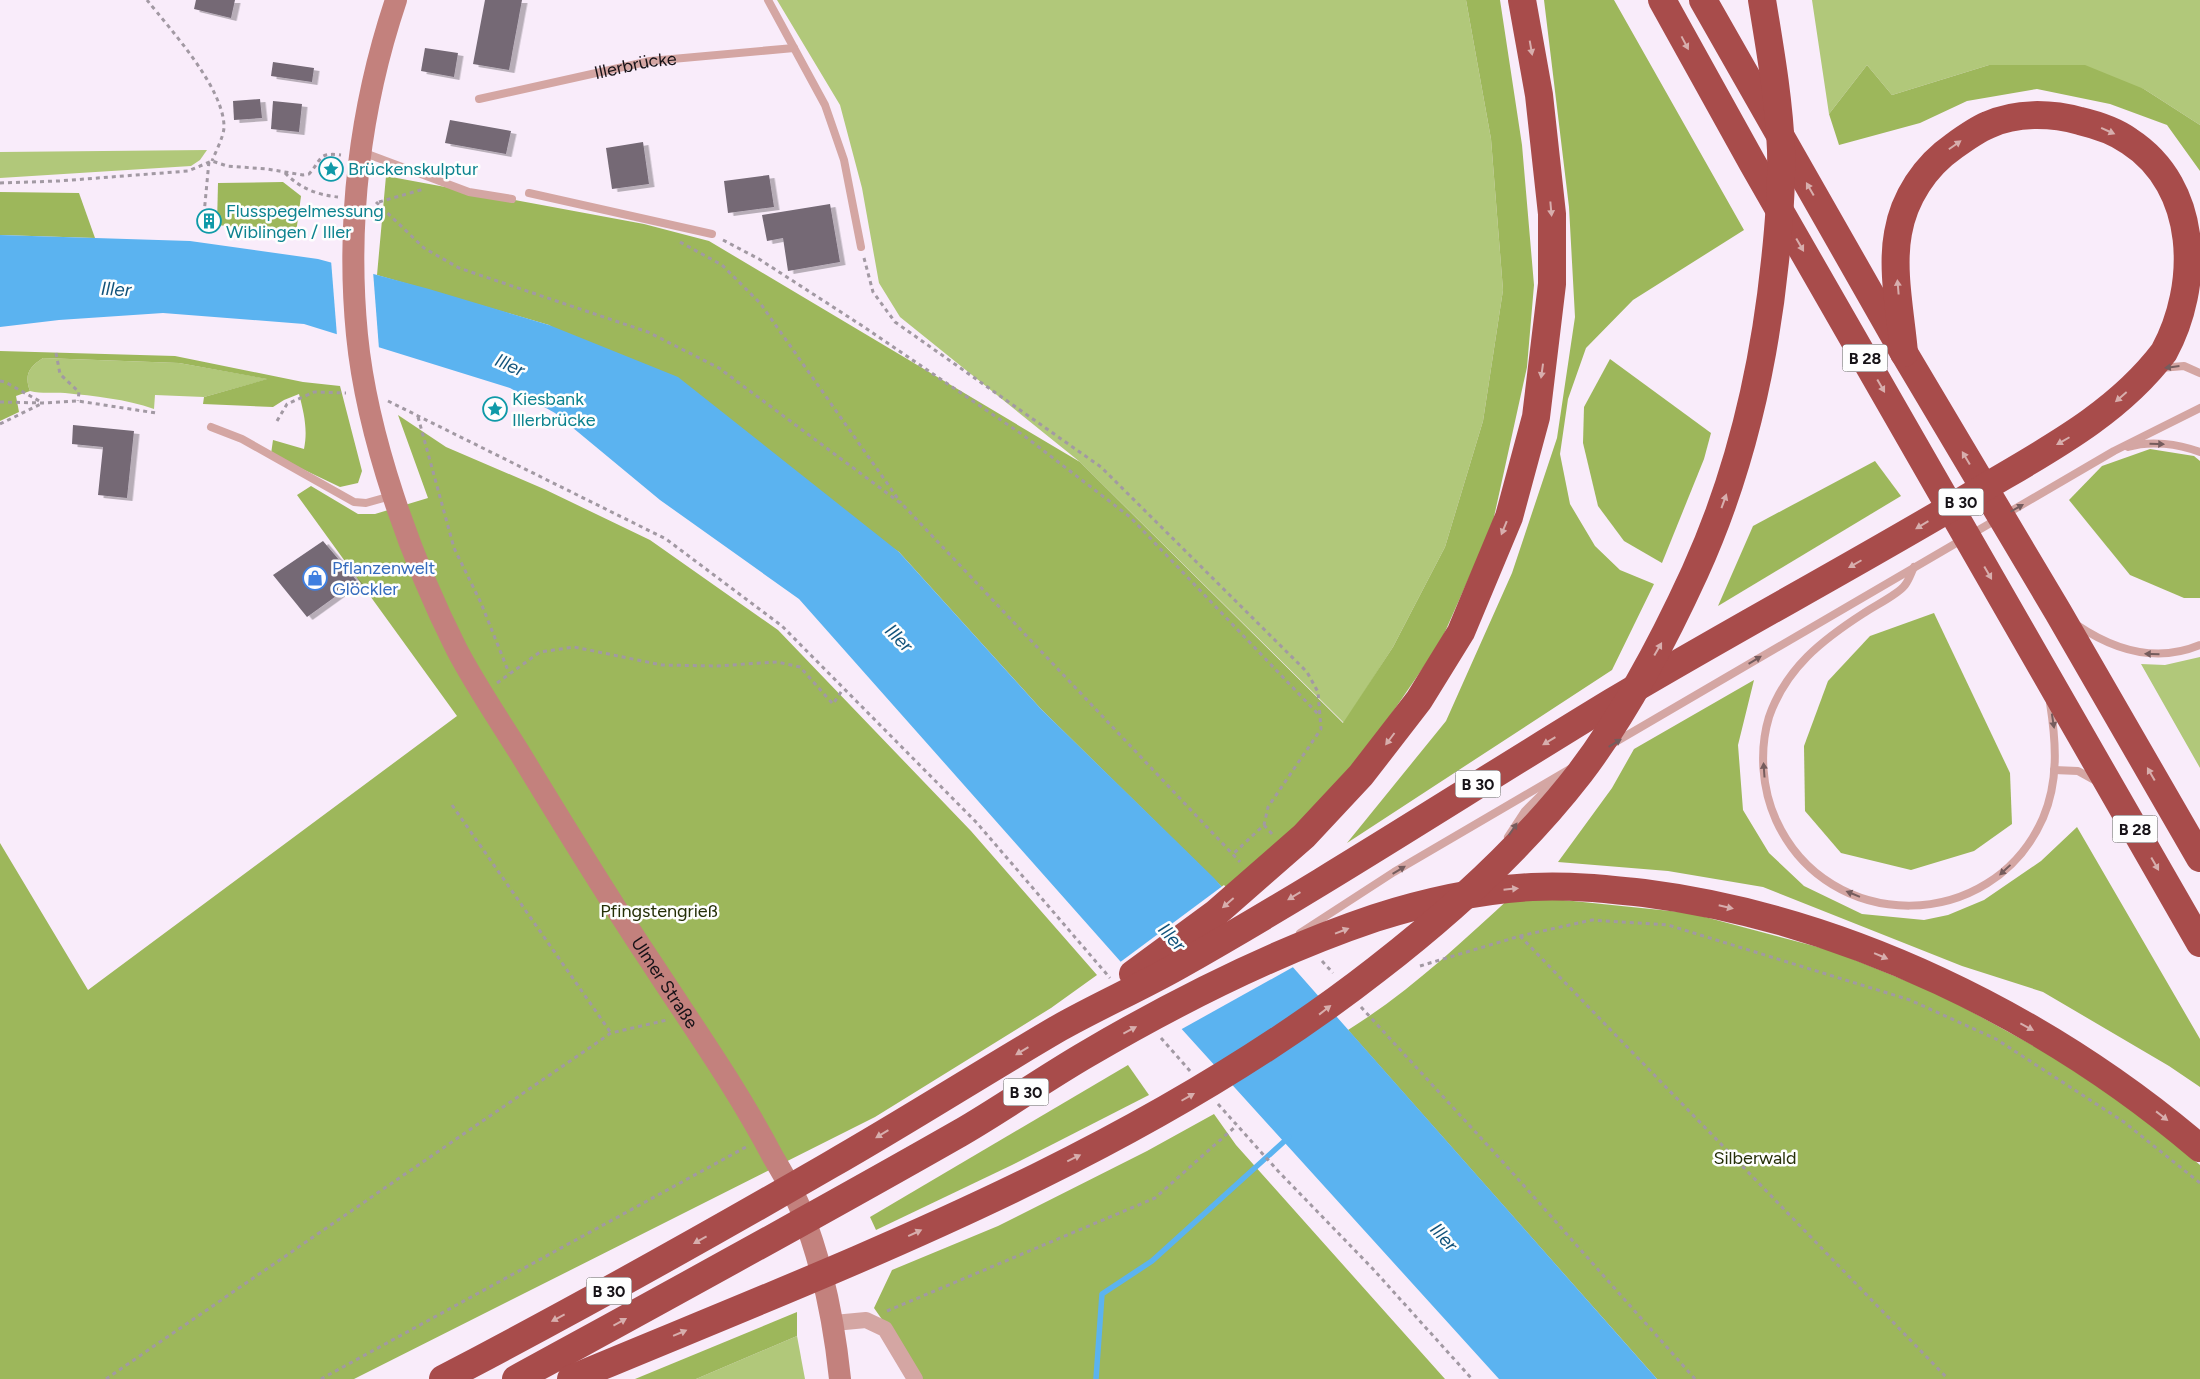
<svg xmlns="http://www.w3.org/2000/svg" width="2200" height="1379" font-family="Figtree,sans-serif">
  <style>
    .green { fill: #b1c87a }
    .forest { fill: #9db75b }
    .water { fill: #5bb3f0 }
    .pier { fill: #f9ecfa }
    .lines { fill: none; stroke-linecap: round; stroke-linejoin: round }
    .stream { stroke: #5bb3f0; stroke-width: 5.5 }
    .building { fill: #746975; filter: url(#shadow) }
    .path { stroke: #a299a3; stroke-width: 3; stroke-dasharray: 4 4; stroke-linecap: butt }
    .lane { stroke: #d4a6a3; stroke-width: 8 }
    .street { stroke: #d4a6a3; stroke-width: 16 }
    .secondary { stroke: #c3817d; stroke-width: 22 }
    .highway { stroke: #a84c4b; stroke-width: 28 }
    .oneway { fill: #d7aead }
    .oneway2 { fill: #755c5d }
    .labels { text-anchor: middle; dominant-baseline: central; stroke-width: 5; stroke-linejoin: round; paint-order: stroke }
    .shield { fill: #fefefe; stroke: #5c595c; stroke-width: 1 }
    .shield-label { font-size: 16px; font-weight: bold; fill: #161217 }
    .street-label { font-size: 18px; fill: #161217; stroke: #fefefe }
    .culture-label { font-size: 18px; fill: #0d838f; stroke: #fefefe; text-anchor: start }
    .shop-label { font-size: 18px; fill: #366cbe; stroke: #fefefe; text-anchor: start }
    .park-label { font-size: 18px; fill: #252f07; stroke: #fefefe }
    .water-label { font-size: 19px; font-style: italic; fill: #11537b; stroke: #fefefe }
  </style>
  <defs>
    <filter id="shadow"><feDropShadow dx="5.5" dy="3" stdDeviation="0" flood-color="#0004"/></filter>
  </defs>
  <rect width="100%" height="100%" fill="#f9ecfa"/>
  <!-- green -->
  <g class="green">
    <polygon points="777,0 1466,0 1491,139 1503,290 1483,421 1445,547 1393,647 1344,723 1080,462 900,317 879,283 862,188 840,105"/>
    <polygon points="1812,0 2200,0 2200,125 2144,89 1989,65 1892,95 1867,65 1829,114"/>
    <polygon points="207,150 200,160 191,166 0,178 0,152"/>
    <path d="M 43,358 L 179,363 L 268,379 L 204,397 L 155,395 L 154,409 C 126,399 94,396 65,393 C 53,392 42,394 30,391 C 24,375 29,367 43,358 Z"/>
    <polygon points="2200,657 2200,768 2141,664 2165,665"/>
    <polygon points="797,1336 805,1379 696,1379"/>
  </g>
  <!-- forest -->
  <g class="forest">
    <polygon points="1466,0 1500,0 1522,145 1534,285 1527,367 1492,526 1440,643 1368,748 1309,816 1224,889 1041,709 899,552 549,325 377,275 386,176 644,224 709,241 1080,462 1343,723 1393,647 1445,547 1483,421 1503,290 1491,139"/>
    <polygon points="1544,0 1614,0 1744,230 1633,300 1586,348 1568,399 1560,454 1570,504 1595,546 1620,570 1654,584 1612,670 1347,843 1446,721 1512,573 1557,438 1575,317 1569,207"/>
    <polygon points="1867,65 1892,95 1989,65 2085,65 2144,89 2200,125 2200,171 2167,125 2110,104 2037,89 1967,101 1920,123 1839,145 1829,114"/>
    <polygon points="283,182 301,196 296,233 217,225 218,183"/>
    <polygon points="0,192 79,193 95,238 0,235"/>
    <path d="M 0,351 L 175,356 L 303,382 L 340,386 L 362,471 L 358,483 L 340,487 L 271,454 L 273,440 L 304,449 C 308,430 304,413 299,394 L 284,400 L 273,407 L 203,404 L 204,397 L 267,379 L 179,363 L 43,358 C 29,367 24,375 30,391 L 16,396 L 19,412 L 0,421 Z"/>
    <polygon points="1610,359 1711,433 1704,459 1662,563 1624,541 1598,506 1583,443 1584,407"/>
    <polygon points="398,415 446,447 544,489 650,540 778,630 971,831 1097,975 1051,1008 875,1117 354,1379 0,1379 0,843 88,990 457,716 297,495 311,486 358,514 375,514 428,498"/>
    <polygon points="2150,449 2194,456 2200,461 2200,598 2184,598 2130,575 2069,500 2102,466"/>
    <polygon points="1875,461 1901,496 1718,606 1753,526"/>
    <polygon points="1934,613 2010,773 2012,824 1974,851 1911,870 1841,853 1805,811 1804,746 1828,681 1870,636"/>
    <polygon points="1754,680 1738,745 1743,810 1769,853 1804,886 1862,914 1924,920 1948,915 1984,900 2041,861 2077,827 2200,1039 2200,1087 2169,1066 2043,992 1962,966 1763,887 1668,871 1558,862 1612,788 1634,749"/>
    <path d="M 1513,895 L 1690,913 L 1833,951 L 1941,995 L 2047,1053 L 2141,1115 L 2200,1165 L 2200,1379 L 1657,1379 L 1348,1030 C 1409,992 1461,943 1513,895 Z"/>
    <polygon points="1128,1065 1149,1095 1012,1165 876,1230 870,1217"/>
    <polygon points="1214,1114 1236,1145 1445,1379 917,1379 895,1338 874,1308 892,1270 998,1226 1147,1151"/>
    <polygon points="797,1312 797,1336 696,1379 635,1379"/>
  </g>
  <!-- water -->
  <polygon class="water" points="0,235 190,241 318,259 429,289 549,325 678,377 899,552 1041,709 1214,878 1657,1379 1499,1379 1120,961 799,599 660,500 555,413 510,388 304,324 163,313 59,320 0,327"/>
  <!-- pier -->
  <g class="pier">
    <polygon points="331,260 373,271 379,349 337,336"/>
    <polygon points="1224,885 1295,966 1180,1030 1119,963"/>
  </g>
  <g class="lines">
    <!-- stream -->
    <polyline class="stream" points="1096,1379 1102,1294 1152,1261 1289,1137"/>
  </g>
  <!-- building -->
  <g class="building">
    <polygon points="196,0 235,0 231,18 194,9"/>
    <polygon points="485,0 522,0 509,70 473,64"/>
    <polygon points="425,48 458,53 454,77 421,71"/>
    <polygon points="273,62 314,68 312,82 271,76"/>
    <polygon points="260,99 262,118 234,120 233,101"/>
    <polygon points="273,101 302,104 299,132 271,129"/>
    <polygon points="450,120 511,131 506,154 445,143"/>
    <polygon points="643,142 649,184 612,189 606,148"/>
    <polygon points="769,175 774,207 728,213 724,181"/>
    <polygon points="830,204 840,262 788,271 783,238 767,241 762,215"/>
    <polygon points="205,215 214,216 213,226 204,225"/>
    <polygon points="73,425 134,431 127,498 98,495 103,447 72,444"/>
    <polygon points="323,541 357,581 307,617 273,575"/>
  </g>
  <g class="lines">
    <!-- path -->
    <g class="path">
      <path d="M 147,0 C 170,29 225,89 224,128 C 223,138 216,151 212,161"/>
      <path d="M 285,173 C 300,188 317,195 338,197"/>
      <path d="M 0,183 L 59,181 L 188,171 L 212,161 L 227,166 L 267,169 L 303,175 L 309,174 C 322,160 317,152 341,155"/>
      <polyline points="376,202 424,248 459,268 648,332 719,368 903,505 1240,862"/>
      <polyline points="379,202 424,189"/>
      <polyline points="204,214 209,161"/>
      <polyline points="723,240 759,259 864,327 1023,435 1130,517 1319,715"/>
      <polyline points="680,242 722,265 760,303 901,503"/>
      <polyline points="864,258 873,292 895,322 1101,467 1307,672 1318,692 1321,729 1268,807 1264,825 1233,854"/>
      <polyline points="56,353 60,374 79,392 78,401"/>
      <polyline points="0,381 5,382 43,403"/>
      <polyline points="388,401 666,539 782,626 977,823 1110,978"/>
      <polyline points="0,402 44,403 78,401 156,413"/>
      <polyline points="418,417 454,548 481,603 509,673"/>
      <polyline points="277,421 287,404 314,392 346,393"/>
      <polyline points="0,424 43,403"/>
      <polyline points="497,683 540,652 574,647 662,665 716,666 777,662 800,667 833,704 843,689"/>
      <polyline points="452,805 611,1033"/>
      <polyline points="1264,825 1272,834"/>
      <polyline points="1520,936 1948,1379"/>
      <polyline points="1322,961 1333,973"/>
      <polyline points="1420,966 1520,936 1592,920 1668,925 1910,1000 1996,1039 2124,1122 2200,1183"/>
      <polyline points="1361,1007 1502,1161 1695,1379"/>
      <polyline points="1161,1038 1190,1071"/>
      <polyline points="1218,1104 1278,1171 1373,1269 1472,1379"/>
      <polyline points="887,1311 1155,1198 1236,1126"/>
      <polyline points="106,1379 611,1033 667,1020"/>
      <polyline points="321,1379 746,1147"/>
    </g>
    <!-- lane -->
    <g class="lane">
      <polyline points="768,0 825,105 844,160 861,247"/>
      <path id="s1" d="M 479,99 L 650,61 L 794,48"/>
      <polyline points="362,152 469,192 512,199"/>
      <polyline points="529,193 712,234"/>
      <polyline points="2161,368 2184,366 2200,373"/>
      <polyline points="211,427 242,439 354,502 366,503 391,496"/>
      <path d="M 2128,447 C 2151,440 2178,444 2200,452"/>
      <path d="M 1914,567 C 1911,573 1909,580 1905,585 C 1899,594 1874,606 1864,613 C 1822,640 1786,668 1769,717 C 1759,750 1762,789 1776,820 C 1828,935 1992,934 2043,818 C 2059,781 2056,741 2050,703"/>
      <path d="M 2077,625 C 2114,650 2157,663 2200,645"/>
      <polyline points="1612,744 2114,451 2200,408"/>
      <polyline points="2054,770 2078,771 2096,781"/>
      <polyline points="1508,837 1525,811 1553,783"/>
      <polyline points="1300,933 1394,872 1570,769"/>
    </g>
    <!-- street -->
    <polyline class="street" points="834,1323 866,1320 885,1329 915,1379"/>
    <!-- secondary -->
    <path class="secondary" id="s2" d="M 396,0 C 360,107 346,222 357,335 C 367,437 411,559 457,650 C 477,688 502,724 524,760 C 566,829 608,898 653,965 C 694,1028 738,1090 773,1157 C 783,1174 794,1192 801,1210 C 823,1265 834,1321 840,1379"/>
    <!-- highway -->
    <g class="highway">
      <polyline points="1662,0 1753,164 2200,943"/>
      <polyline points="1703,0 1904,353 2058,612 2200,858"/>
      <polyline points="1133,974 1216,913 1304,836 1361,775 1419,700 1461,632 1509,517 1536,417 1552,284 1552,214 1539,95 1522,0"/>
      <path d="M 443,1379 C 573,1311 702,1239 830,1165 C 907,1121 982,1073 1059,1028 C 1098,1006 1139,988 1178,966 C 1325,883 1467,790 1612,702 C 1731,631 1853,566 1972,495 C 2040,454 2115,417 2164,352 C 2200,286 2200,187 2129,141 C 2115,131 2097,125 2080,121 C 2051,113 2016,112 1988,125 C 1976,130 1965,138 1954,146 C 1925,166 1904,198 1898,233 C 1891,270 1901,316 1904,353"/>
      <path d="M 516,1379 C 664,1298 813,1217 960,1133 C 1003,1108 1044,1079 1087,1054 C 1179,1000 1274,952 1375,918 C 1425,902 1480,890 1532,887 C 1569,885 1607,889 1644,893 C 1846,919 2046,1017 2200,1148"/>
      <path d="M 571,1379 C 848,1263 1138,1156 1377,969 C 1452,911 1522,848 1580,773 C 1627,711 1663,642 1695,572 C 1740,473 1764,369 1775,261 C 1779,224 1782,187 1781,150 C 1779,100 1770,49 1762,0"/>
    </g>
  </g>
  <!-- one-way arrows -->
  <defs><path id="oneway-solid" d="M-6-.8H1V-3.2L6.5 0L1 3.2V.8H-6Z" transform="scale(1.25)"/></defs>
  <g class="oneway">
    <use href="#oneway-solid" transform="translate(1685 43) rotate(62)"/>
    <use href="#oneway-solid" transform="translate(1531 48) rotate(80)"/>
    <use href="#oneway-solid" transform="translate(2108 131) rotate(24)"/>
    <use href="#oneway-solid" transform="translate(1955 145) rotate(-35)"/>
    <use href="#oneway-solid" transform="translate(1810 189) rotate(-120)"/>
    <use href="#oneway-solid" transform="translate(1551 209) rotate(85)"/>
    <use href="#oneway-solid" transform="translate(1800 245) rotate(60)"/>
    <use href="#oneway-solid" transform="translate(1898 287) rotate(-95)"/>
    <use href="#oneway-solid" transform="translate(1542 371) rotate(98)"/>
    <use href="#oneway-solid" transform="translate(1881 386) rotate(60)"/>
    <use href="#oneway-solid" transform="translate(2121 397) rotate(139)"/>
    <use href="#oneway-solid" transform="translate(2063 441) rotate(150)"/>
    <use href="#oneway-solid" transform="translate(1966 458) rotate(-121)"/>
    <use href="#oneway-solid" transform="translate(1724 501) rotate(-70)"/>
    <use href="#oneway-solid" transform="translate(1922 525) rotate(149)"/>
    <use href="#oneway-solid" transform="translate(1504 528) rotate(112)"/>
    <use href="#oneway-solid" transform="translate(1855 564) rotate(150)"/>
    <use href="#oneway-solid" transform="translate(1988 573) rotate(60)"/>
    <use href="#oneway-solid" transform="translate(1658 649) rotate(-60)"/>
    <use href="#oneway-solid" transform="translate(1390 739) rotate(127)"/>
    <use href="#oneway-solid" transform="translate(1549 741) rotate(149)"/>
    <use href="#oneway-solid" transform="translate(2151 774) rotate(-120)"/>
    <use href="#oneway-solid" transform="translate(2155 864) rotate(60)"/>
    <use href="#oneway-solid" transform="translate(1511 889) rotate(-6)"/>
    <use href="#oneway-solid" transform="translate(1294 896) rotate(149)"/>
    <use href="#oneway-solid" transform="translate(1228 903) rotate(139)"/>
    <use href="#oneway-solid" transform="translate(1726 907) rotate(13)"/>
    <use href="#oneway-solid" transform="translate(1342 931) rotate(-21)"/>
    <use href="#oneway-solid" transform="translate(1881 956) rotate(23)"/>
    <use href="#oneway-solid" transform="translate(1325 1010) rotate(-38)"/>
    <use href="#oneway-solid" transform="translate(2027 1027) rotate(28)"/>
    <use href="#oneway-solid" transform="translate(1130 1030) rotate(-28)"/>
    <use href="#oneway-solid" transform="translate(1022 1051) rotate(149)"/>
    <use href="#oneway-solid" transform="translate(1188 1097) rotate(-30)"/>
    <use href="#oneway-solid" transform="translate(2162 1116) rotate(38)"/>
    <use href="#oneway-solid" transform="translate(882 1134) rotate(149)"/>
    <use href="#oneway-solid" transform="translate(1074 1158) rotate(-26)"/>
    <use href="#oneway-solid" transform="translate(915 1233) rotate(-25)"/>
    <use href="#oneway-solid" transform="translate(700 1240) rotate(151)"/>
    <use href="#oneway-solid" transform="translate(558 1318) rotate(152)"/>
    <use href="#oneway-solid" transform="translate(620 1322) rotate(-29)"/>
    <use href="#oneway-solid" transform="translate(680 1333) rotate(-23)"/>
  </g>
  <g class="oneway2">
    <use href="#oneway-solid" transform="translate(2172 367) rotate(173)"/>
    <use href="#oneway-solid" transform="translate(2157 444) rotate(2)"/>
    <use href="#oneway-solid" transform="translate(2017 508) rotate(-30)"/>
    <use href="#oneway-solid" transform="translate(2152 654) rotate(-179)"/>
    <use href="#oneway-solid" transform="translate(1755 660) rotate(-31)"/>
    <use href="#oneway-solid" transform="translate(2053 721) rotate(81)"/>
    <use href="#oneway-solid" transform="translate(1615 743) rotate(-31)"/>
    <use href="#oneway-solid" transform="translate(1764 770) rotate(-94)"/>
    <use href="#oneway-solid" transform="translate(1513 829) rotate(-56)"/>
    <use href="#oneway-solid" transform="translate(1399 870) rotate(-31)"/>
    <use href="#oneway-solid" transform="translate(2005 870) rotate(137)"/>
    <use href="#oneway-solid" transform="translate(1853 894) rotate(-158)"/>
  </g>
  <!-- icons -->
  <defs>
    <g id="sight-ring" transform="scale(1.25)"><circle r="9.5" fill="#fefefe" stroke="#0f9aa8" stroke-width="1.5"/><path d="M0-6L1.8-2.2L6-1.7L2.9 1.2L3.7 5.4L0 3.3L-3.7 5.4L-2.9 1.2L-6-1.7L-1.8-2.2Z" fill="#0f9aa8"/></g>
    <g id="building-ring" transform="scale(1.25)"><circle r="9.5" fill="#fefefe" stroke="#0f9aa8" stroke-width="1.5"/><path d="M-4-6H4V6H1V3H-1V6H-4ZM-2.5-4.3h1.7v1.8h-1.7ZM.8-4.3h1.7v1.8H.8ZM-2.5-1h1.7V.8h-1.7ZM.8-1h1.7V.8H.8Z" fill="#0f9aa8"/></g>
    <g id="shop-ring" transform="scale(1.25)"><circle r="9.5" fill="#fefefe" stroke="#3f7fe0" stroke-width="1.5"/><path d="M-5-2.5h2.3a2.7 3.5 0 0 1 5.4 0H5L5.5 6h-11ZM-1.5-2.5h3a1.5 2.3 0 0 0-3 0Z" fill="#3f7fe0"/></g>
  </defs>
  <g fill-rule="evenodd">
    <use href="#sight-ring" x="331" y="169"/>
    <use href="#building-ring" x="209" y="221"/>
    <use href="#sight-ring" x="495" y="409"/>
    <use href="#shop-ring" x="315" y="578"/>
  </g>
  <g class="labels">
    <!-- shield labels -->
    <g class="shield">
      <rect x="1842.5" y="344.5" width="45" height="27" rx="4"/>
      <rect x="1938.5" y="488.5" width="45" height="27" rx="4"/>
      <rect x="1455.5" y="770.5" width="45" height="27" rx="4"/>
      <rect x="2112.5" y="815.5" width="45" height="27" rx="4"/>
      <rect x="1003.5" y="1078.5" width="45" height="27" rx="4"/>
      <rect x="586.5" y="1277.5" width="45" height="27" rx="4"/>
    </g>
    <g class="shield-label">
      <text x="1865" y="358">B 28</text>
      <text x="1961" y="502">B 30</text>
      <text x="1478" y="784">B 30</text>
      <text x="2135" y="829">B 28</text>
      <text x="1026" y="1092">B 30</text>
      <text x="609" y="1291">B 30</text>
    </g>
    <!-- street labels -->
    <g class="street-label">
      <text stroke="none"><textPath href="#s1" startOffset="160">Illerbrücke</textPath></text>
      <text stroke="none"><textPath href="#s2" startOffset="1064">Ulmer Straße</textPath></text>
    </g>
    <!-- culture labels -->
    <g class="culture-label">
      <text x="348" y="169">Brückenskulptur</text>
      <text x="226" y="211">Flusspegelmessung<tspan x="226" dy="21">Wiblingen / Iller</tspan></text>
      <text x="512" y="399">Kiesbank<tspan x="512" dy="21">Illerbrücke</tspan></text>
    </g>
    <!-- shop labels -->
    <g class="shop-label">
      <text x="332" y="568">Pflanzenwelt<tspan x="332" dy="21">Glöckler</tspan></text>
    </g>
    <!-- park labels -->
    <g class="park-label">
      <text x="659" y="911">Pfingstengrieß</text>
      <text x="1755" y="1158">Silberwald</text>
    </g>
    <!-- water labels -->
    <g class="water-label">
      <text transform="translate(116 289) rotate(3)">Iller</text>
      <text transform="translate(510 365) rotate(24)">Iller</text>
      <text transform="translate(899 638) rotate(45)">Iller</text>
      <text transform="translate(1172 937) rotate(48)">Iller</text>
      <text transform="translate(1444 1237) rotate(48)">Iller</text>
    </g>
  </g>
</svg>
